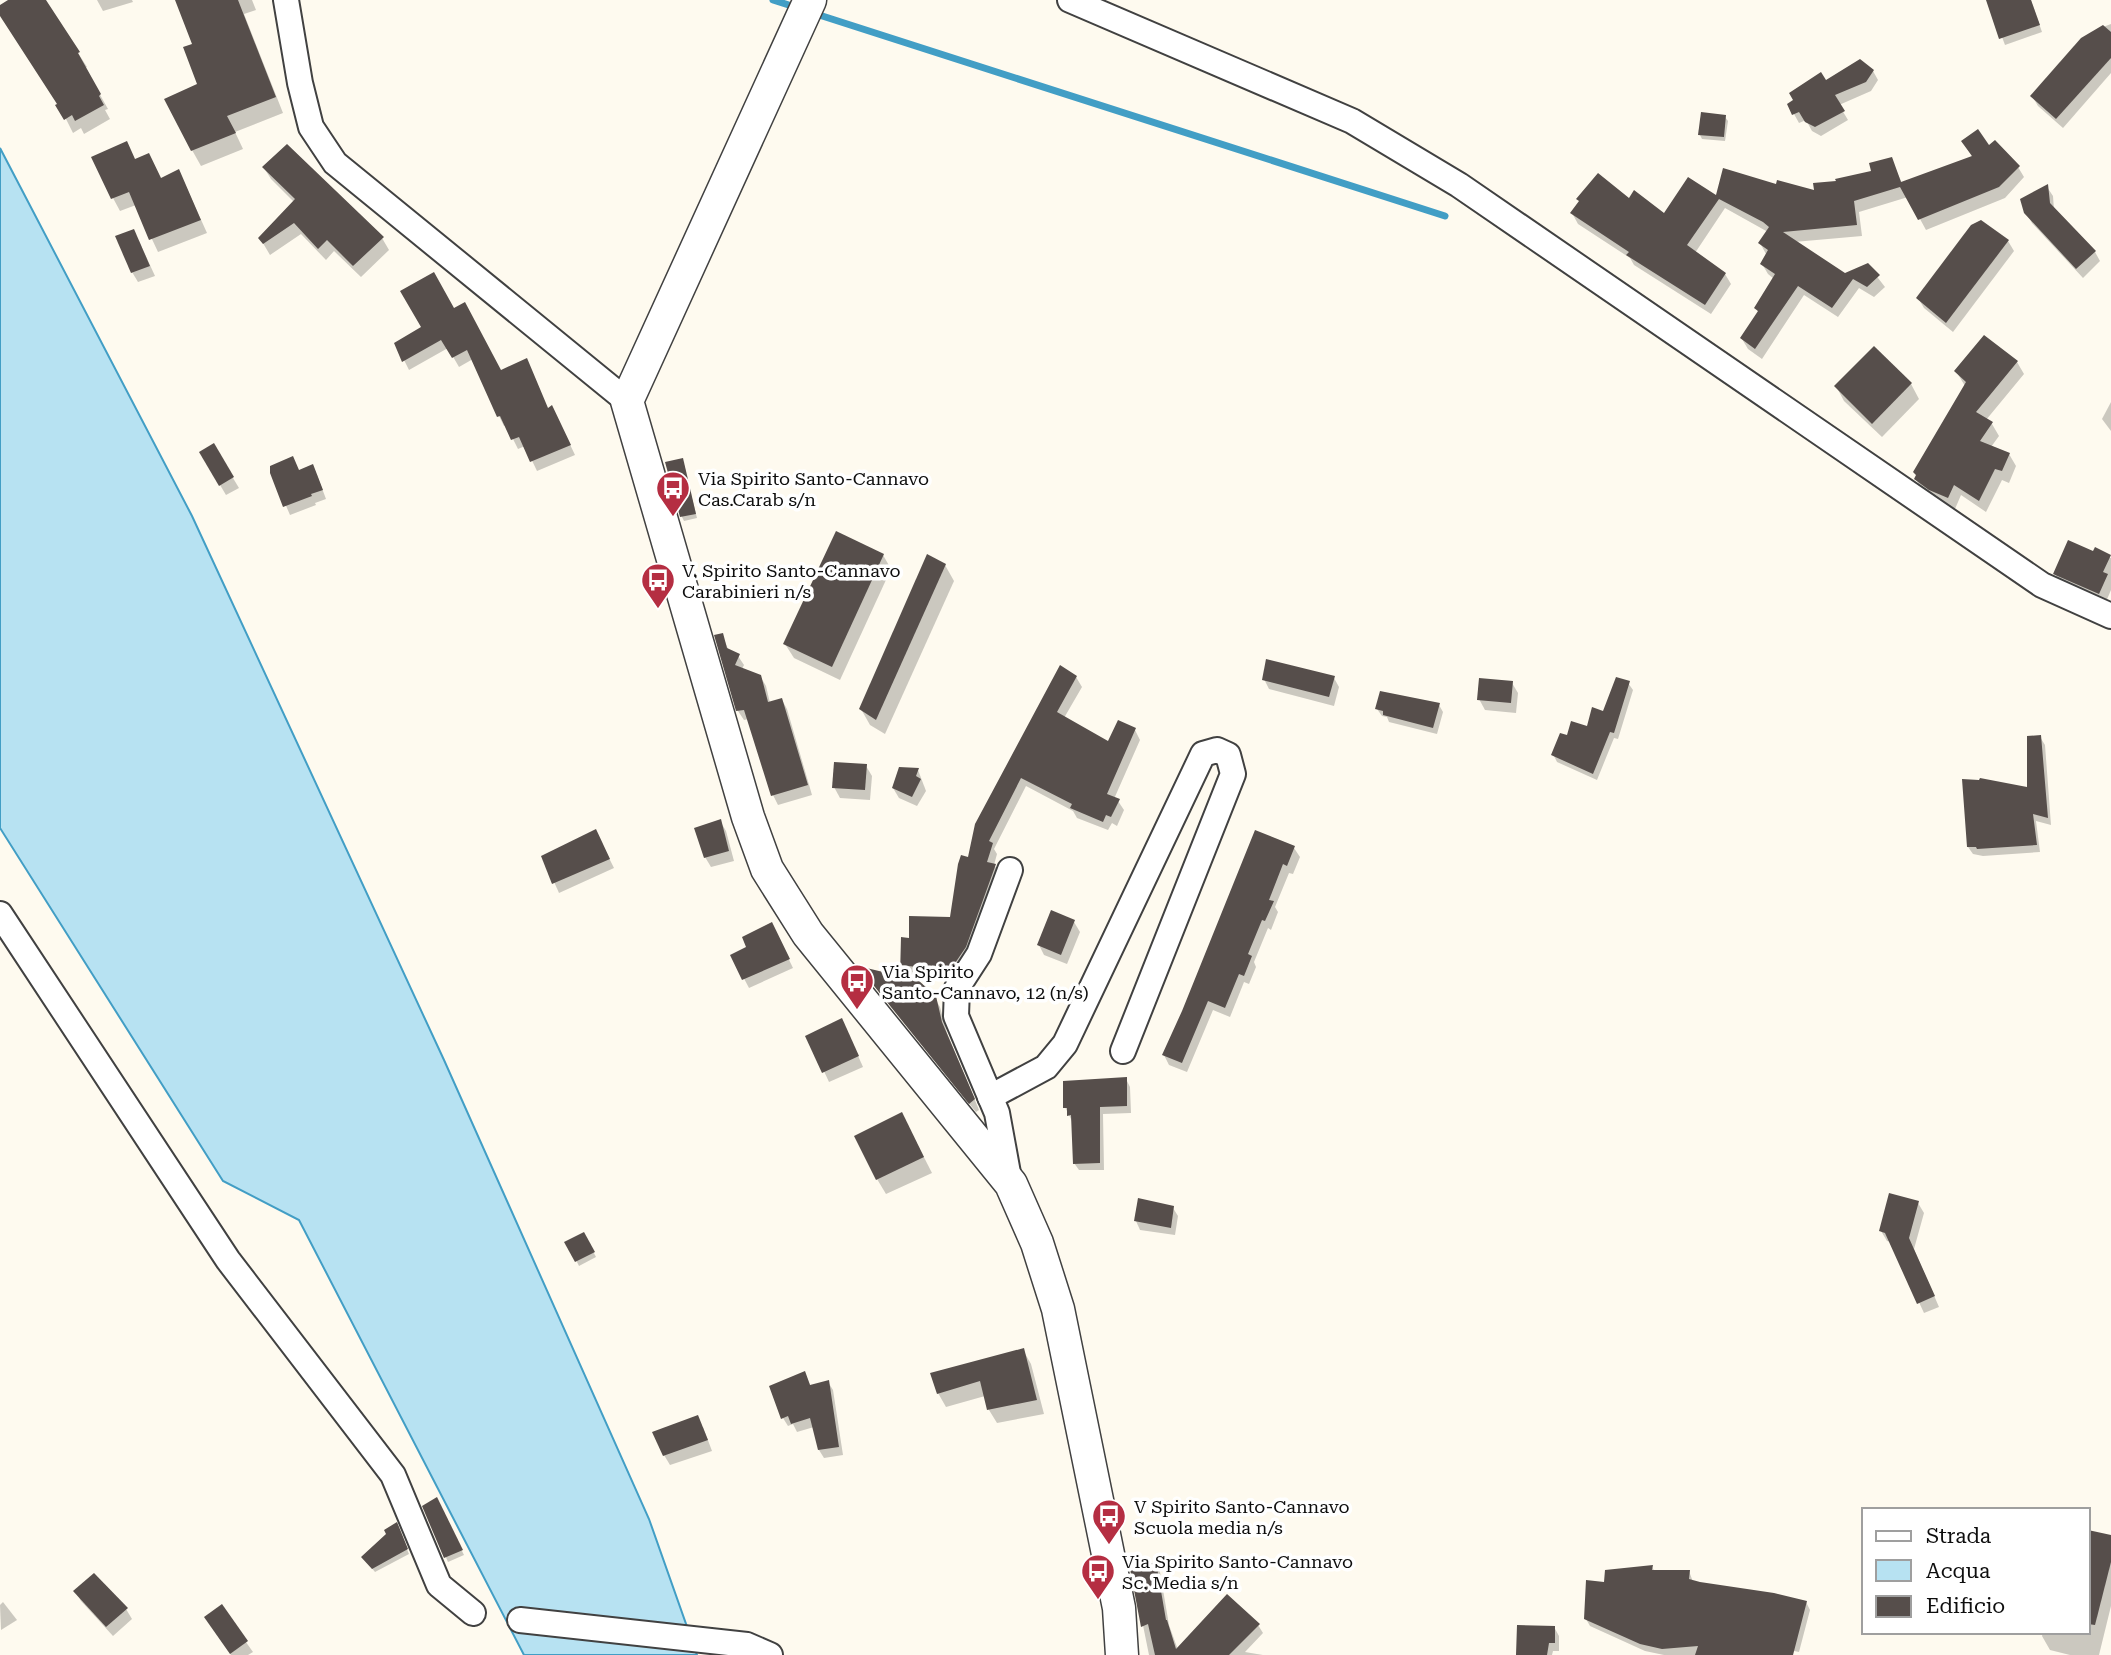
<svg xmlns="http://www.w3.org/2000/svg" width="2111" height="1655" font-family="'Roboto Serif',serif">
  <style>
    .water { fill: #b7e2f2; stroke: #429ec5; stroke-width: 2 }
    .shadow { fill: #0003 }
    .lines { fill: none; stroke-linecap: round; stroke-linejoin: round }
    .stream { stroke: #429ec5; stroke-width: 7 }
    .building { fill: #564e4b }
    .minor-casing { stroke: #414141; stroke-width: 28 }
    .tertiary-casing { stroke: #414141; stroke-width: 35 }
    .minor { stroke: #fff; stroke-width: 24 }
    .tertiary { stroke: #fff; stroke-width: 32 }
    .labels { text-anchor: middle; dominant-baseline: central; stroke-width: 7; stroke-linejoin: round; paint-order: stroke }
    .poi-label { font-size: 18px; fill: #0e0e0e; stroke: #fff; text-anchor: start }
  </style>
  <rect width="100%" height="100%" fill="#fefaef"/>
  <!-- water -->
  <polygon class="water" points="0,148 192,516 444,1060 649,1519 697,1655 524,1655 299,1220 223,1181 0,828"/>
  <!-- shadow -->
  <g class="shadow">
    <polygon points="12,0 44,0 87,67 85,68 108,109 105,110 110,119 84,134 81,128 73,133 59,105 0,14 0,8"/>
    <polygon points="97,0 132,0 133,2 103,11"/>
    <polygon points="177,0 252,0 256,10 244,14 283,113 235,132 243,149 201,166 192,150 200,85 194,45"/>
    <polygon points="1988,0 2031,0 2042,32 2005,45"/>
    <polygon points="2111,24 2111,73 2063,128 2038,106 2032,96 2103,27"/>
    <polygon points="1873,71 1878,80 1871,91 1839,105 1848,120 1821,136 1812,131 1806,120 1799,123 1789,105 1825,83"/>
    <polygon points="1725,117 1728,121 1725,141 1702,139 1700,135"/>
    <polygon points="1963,142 1989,148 2018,167 2024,177 2005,198 1926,230 1908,197 1859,212 1862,236 1794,242 1844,275 1868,265 1885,287 1874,297 1859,288 1838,317 1804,295 1762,359 1748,349 1742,339 1759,313 1756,308 1774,279 1768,274 1762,264 1766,254 1760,243 1768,232 1725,208 1695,253 1725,274 1731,284 1711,314 1634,265 1630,258 1578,224 1572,213 1580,202 1578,199 1629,200 1664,216 1717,198 1778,186 1816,193 1873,172 1891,159 1902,183 1973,158"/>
    <polygon points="136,161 161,179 179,171 207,233 158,252 136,205 120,211 113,198"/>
    <polygon points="264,168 382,238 389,250 361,277 334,251 326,260 301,234 270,255 260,238 294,202 271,179"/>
    <polygon points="2047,187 2053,196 2054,210 2095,252 2100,261 2083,278 2032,223 2026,213"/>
    <polygon points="139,241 155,276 138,282 132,272"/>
    <polygon points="2008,241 2014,251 1953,332 1924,308 1918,298"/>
    <polygon points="454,310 501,372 557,417 575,455 537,471 525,446 518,449 506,425 504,426 499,416 473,359 459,367 448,348 409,370 396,344"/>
    <polygon points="1984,338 2017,362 2024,374 1986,420 1992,424 1999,436 1991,447 2009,454 2016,466 2009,483 2002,480 1986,512 1961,495 1955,509 1938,502 1923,491 1916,479 1965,386 1956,371"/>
    <polygon points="1911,384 1919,399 1882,437 1844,401 1836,386"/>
    <polygon points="2111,402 2111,431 2102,419"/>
    <polygon points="213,445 239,488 226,495 201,453"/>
    <polygon points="667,463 684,465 697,518 684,521 682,517"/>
    <polygon points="299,472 317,475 326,499 315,503 316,505 290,515 272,473"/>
    <polygon points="2093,553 2111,558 2111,590 2105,604 2061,584 2055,574"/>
    <polygon points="883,555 891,569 840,680 794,658 785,644"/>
    <polygon points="945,565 954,581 885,734 870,725 861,709"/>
    <polygon points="722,635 729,651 738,656 744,665 742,669 760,676 766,686 770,703 782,700 787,709 812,795 778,805 773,795 749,719 744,720 738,711"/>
    <polygon points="1076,677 1082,687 1064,718 1109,744 1135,730 1140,740 1114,799 1118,801 1124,810 1117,826 1112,823 1108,830 1077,818 1073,811 1026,786 994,849 997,854 994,865 1001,875 970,957 954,980 909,974 934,997 940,1007 947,1033 979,1110 976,1112 861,969 902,978 903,939 911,940 952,919 969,859"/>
    <polygon points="1334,678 1339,687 1334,706 1269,689 1264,679"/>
    <polygon points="1512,683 1518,693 1516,713 1485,710 1479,699"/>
    <polygon points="1628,683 1633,690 1618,739 1614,738 1597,780 1557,762 1553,754 1568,737 1588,729"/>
    <polygon points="1439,705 1443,712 1437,734 1389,722 1387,717 1382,716 1377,709"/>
    <polygon points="2040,737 2045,745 2051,825 2036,821 2040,852 1983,856 1973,854 1968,847 2029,789"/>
    <polygon points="866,766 872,776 870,800 840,798 834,787"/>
    <polygon points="918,770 926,791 917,806 899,798 893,788"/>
    <polygon points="720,821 726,831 734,861 711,867 705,857"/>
    <polygon points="1256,833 1294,848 1300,857 1293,874 1289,873 1275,907 1278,912 1271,930 1268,928 1254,962 1256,967 1249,984 1244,982 1230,1017 1213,1010 1187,1072 1169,1065 1164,1055 1184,1011"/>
    <polygon points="600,840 614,868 559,893 543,857"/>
    <polygon points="1074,922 1080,932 1067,964 1044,955 1039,945"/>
    <polygon points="776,933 793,968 749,988 732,956"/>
    <polygon points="847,1031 863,1067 829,1082 808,1037"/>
    <polygon points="1126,1079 1130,1087 1131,1113 1103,1114 1104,1170 1079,1170 1074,1163 1073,1123 1065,1107"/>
    <polygon points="910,1130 932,1173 886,1194 877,1179"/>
    <polygon points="1918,1203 1924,1213 1914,1249 1939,1307 1924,1313 1891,1242 1887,1241 1881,1231"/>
    <polygon points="1173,1208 1178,1216 1175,1235 1140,1230 1136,1221"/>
    <polygon points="584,1234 596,1257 579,1266 567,1242"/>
    <polygon points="1023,1350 1031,1364 1044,1414 997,1423 989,1410 985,1396 946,1407 938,1393"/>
    <polygon points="805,1373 811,1387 828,1382 833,1390 843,1455 824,1458 819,1450 814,1427 797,1432 793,1424 788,1426 783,1418"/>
    <polygon points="703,1427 712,1451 670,1465 664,1455"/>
    <polygon points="438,1503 464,1555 448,1562 424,1507"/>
    <polygon points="398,1529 409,1554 375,1572 366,1561"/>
    <polygon points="2088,1531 2111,1537 2111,1606 2099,1655 2070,1655 2050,1650 2042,1636 2043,1632 2088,1632"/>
    <polygon points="1155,1564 1160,1572 1169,1625 1178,1650 1258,1625 1263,1633 1245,1652 1263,1655 1149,1655 1132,1571"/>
    <polygon points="1652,1567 1655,1572 1689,1571 1693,1582 1806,1602 1810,1610 1799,1652 1784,1649 1783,1655 1664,1655 1645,1651 1590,1626 1586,1619 1606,1584"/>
    <polygon points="75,1591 126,1609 132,1619 113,1636 81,1601"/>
    <polygon points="3,1602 17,1620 1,1630 0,1605"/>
    <polygon points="221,1607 253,1652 248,1655 231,1655 212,1627"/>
    <polygon points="1554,1627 1559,1636 1559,1651 1553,1651 1552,1655 1518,1655"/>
  </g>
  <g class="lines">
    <!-- stream -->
    <g class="stream">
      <polyline points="773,0 798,8"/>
      <polyline points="813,13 1445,216"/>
    </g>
  </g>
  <!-- building -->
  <g class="building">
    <polygon points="8,0 46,0 80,52 78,53 101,94 99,96 104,105 75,121 72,115 64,120 55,105 57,104 0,16 0,5"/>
    <polygon points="175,0 238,0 276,97 227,116 236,133 191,151 164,99 197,84 183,47 192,44"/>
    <polygon points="1986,0 2031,0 2040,25 1999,39"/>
    <polygon points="2103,25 2111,32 2111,58 2056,119 2030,96 2081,38"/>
    <polygon points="1860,59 1874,70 1866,82 1835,95 1845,111 1815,127 1805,122 1799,112 1792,115 1787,104 1793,100 1789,93 1821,72 1826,80"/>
    <polygon points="1701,112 1726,115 1724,137 1698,135"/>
    <polygon points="1978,129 1989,145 1995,140 2020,166 1999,187 1918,220 1900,187 1854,201 1857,225 1783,232 1845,273 1868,263 1880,275 1867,287 1853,279 1832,308 1798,286 1755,349 1740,338 1758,311 1754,308 1775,274 1760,264 1768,250 1758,243 1769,227 1763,222 1719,199 1687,245 1726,273 1705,305 1626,255 1629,252 1570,213 1579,201 1576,199 1598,173 1629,198 1634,190 1664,213 1688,177 1716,195 1723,168 1776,184 1777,180 1814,190 1813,183 1836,181 1835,179 1871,171 1869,163 1892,157 1901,182 1972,156 1961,141"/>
    <polygon points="127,141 135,159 149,153 161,178 179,169 201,220 149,240 129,192 111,199 91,157"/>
    <polygon points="287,144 384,237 353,266 327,240 318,249 294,223 263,244 258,238 295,199 262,167"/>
    <polygon points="2048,184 2050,203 2096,251 2076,269 2024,213 2020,199"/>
    <polygon points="1981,220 2009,240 1946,323 1916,298 1971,225"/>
    <polygon points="134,229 150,266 131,273 115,236"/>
    <polygon points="434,272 454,308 465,302 501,370 527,358 548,408 552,405 571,445 530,462 519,437 511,440 500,416 497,417 467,350 452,358 441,340 402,362 394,343 421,327 400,291"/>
    <polygon points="1984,335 2018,361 1976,412 1993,422 1980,441 2010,453 2002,471 1995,469 1979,501 1954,485 1948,498 1929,490 1914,479 1916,475 1913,472 1966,382 1954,371"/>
    <polygon points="1874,346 1912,383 1872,424 1834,386"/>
    <polygon points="214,443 234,477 219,486 199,452"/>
    <polygon points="293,456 299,470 313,464 323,490 311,494 312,496 283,507 270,473 270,466"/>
    <polygon points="683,458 696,514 680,517 665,462"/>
    <polygon points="836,531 884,554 832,667 783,644"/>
    <polygon points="2068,540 2093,551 2095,547 2111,555 2103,572 2108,574 2099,594 2053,574"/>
    <polygon points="927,554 946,564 876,720 859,709"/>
    <polygon points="723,633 727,648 740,654 735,665 761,675 768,702 782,698 808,785 771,796 744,710 736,711 714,635"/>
    <polygon points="1266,659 1335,676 1329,697 1262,680"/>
    <polygon points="1060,665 1077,676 1057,712 1108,741 1118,720 1136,728 1107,794 1120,799 1111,817 1106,815 1103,822 1070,808 1072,804 1021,778 989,841 993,843 987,862 996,864 966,947 951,969 948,971 901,965 936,996 942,1022 975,1099 969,1104 858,966 900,976 901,937 909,938 909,916 950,917 958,864 961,855 968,857 975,824"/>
    <polygon points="1616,677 1630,681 1614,733 1610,732 1593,774 1551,755 1560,733 1567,735 1571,721 1587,726 1592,707 1603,711"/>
    <polygon points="1479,678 1513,681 1511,703 1477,700"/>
    <polygon points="1380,691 1440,703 1433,728 1383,715 1383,711 1375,709"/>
    <polygon points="2041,735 2048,818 2033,814 2037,845 1977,849 1976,847 1967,847 1962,779 1979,780 1980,778 2027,787 2027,736"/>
    <polygon points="834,762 867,764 865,790 832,788"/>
    <polygon points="899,767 919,768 916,776 921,779 912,797 892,788"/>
    <polygon points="721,819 729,851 704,858 694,828"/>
    <polygon points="596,829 610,859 552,884 541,856"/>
    <polygon points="1255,830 1295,846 1287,866 1283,864 1269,900 1274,901 1265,921 1262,920 1248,954 1252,956 1244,976 1239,974 1225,1008 1208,1001 1182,1063 1162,1055 1182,1011"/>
    <polygon points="1051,910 1075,920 1061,955 1037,945"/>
    <polygon points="772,922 790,959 742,980 730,955 746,947 742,937"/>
    <polygon points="842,1018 859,1056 822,1073 805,1036"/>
    <polygon points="1127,1077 1127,1106 1100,1107 1100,1163 1073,1164 1071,1115 1067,1116 1067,1108 1063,1108 1063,1081"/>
    <polygon points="902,1112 924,1157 876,1180 854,1136"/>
    <polygon points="1889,1193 1919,1201 1909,1238 1935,1296 1917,1304 1885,1233 1879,1231"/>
    <polygon points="1138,1198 1174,1206 1171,1228 1134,1221"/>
    <polygon points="584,1232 595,1252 575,1262 564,1242"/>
    <polygon points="1024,1348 1037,1400 987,1410 980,1381 937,1394 930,1373"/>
    <polygon points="805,1371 810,1385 829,1380 839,1447 818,1450 810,1418 791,1424 788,1416 781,1419 769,1386"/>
    <polygon points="698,1415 708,1440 663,1456 652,1432"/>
    <polygon points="437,1497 463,1550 444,1558 422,1506"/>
    <polygon points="397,1522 408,1549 372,1569 361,1557 386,1534 384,1530"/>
    <polygon points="2088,1530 2111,1535 2111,1562 2095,1625 2088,1624"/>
    <polygon points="1156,1562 1166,1620 1167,1620 1176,1649 1227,1594 1260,1624 1229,1655 1155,1655 1148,1624 1141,1627 1130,1569"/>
    <polygon points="1653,1565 1652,1570 1690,1570 1689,1579 1700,1582 1774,1593 1807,1601 1793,1655 1695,1655 1698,1646 1662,1649 1640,1644 1584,1619 1586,1580 1604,1582 1605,1570"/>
    <polygon points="94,1573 128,1608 106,1627 73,1591"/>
    <polygon points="222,1604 248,1641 230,1654 204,1617"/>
    <polygon points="1517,1625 1555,1626 1555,1643 1549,1643 1547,1655 1516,1655"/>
  </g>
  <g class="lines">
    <!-- minor casing -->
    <g class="minor-casing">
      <g id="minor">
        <polyline points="286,0 300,83 311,127 335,163 627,401"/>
        <polyline points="1070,0 1352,121 1459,185 2042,585 2111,616"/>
        <polyline points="1010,870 979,954 957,988 956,1016 997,1113 1010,1184"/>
        <polyline points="0,914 228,1260 393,1475 439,1585 473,1613"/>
        <polyline points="990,1097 1046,1067 1065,1044 1203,754 1217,750 1228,755 1233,774 1123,1051"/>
        <polyline points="520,1620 747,1645 770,1655"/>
      </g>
    </g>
    <!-- tertiary casing -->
    <g class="tertiary-casing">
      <polyline id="tertiary" points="810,0 627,401 748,817 767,869 808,934 1011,1184 1037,1243 1058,1309 1119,1608 1122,1655"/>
    </g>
    <!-- minor -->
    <use href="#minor" class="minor"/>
    <!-- tertiary -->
    <use href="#tertiary" class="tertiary"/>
  </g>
  <!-- icons -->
  <defs>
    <g id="bus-pin" transform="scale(1.75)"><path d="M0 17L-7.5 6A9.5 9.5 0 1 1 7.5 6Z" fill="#b52e42" stroke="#fff"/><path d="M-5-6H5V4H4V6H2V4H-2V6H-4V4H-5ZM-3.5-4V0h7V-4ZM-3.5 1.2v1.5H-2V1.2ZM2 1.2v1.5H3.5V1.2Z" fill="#fff"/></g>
  </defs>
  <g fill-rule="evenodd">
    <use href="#bus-pin" x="673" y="488"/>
    <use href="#bus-pin" x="658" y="580"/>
    <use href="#bus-pin" x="857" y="981"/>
    <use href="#bus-pin" x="1109" y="1516"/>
    <use href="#bus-pin" x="1098" y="1571"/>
  </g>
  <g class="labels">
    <!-- poi labels -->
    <g class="poi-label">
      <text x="698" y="478">Via Spirito Santo-Cannavo<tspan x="698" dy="21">Cas.Carab s/n</tspan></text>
      <text x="682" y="570">V. Spirito Santo-Cannavo<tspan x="682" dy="21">Carabinieri n/s</tspan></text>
      <text x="882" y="971">Via Spirito<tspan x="882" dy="21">Santo-Cannavo, 12 (n/s)</tspan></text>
      <text x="1134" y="1506">V Spirito Santo-Cannavo<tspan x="1134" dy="21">Scuola media n/s</tspan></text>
      <text x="1122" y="1561">Via Spirito Santo-Cannavo<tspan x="1122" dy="21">Sc. Media s/n</tspan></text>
    </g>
  </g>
  <!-- legend -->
  <rect x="1862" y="1508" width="228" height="126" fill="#ffffff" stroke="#9f9f9f" stroke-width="2"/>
  <rect x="1876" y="1531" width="35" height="10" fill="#ffffff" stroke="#9f9f9f" stroke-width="2"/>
  <text x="1926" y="1543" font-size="21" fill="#0e0e0e">Strada</text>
  <rect x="1876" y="1560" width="35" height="21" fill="#b7e2f2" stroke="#9f9f9f" stroke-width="2"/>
  <text x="1926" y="1578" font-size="21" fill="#0e0e0e">Acqua</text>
  <rect x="1876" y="1596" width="35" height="21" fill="#564e4b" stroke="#9f9f9f" stroke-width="2"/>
  <text x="1926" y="1613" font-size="21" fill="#0e0e0e">Edificio</text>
</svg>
